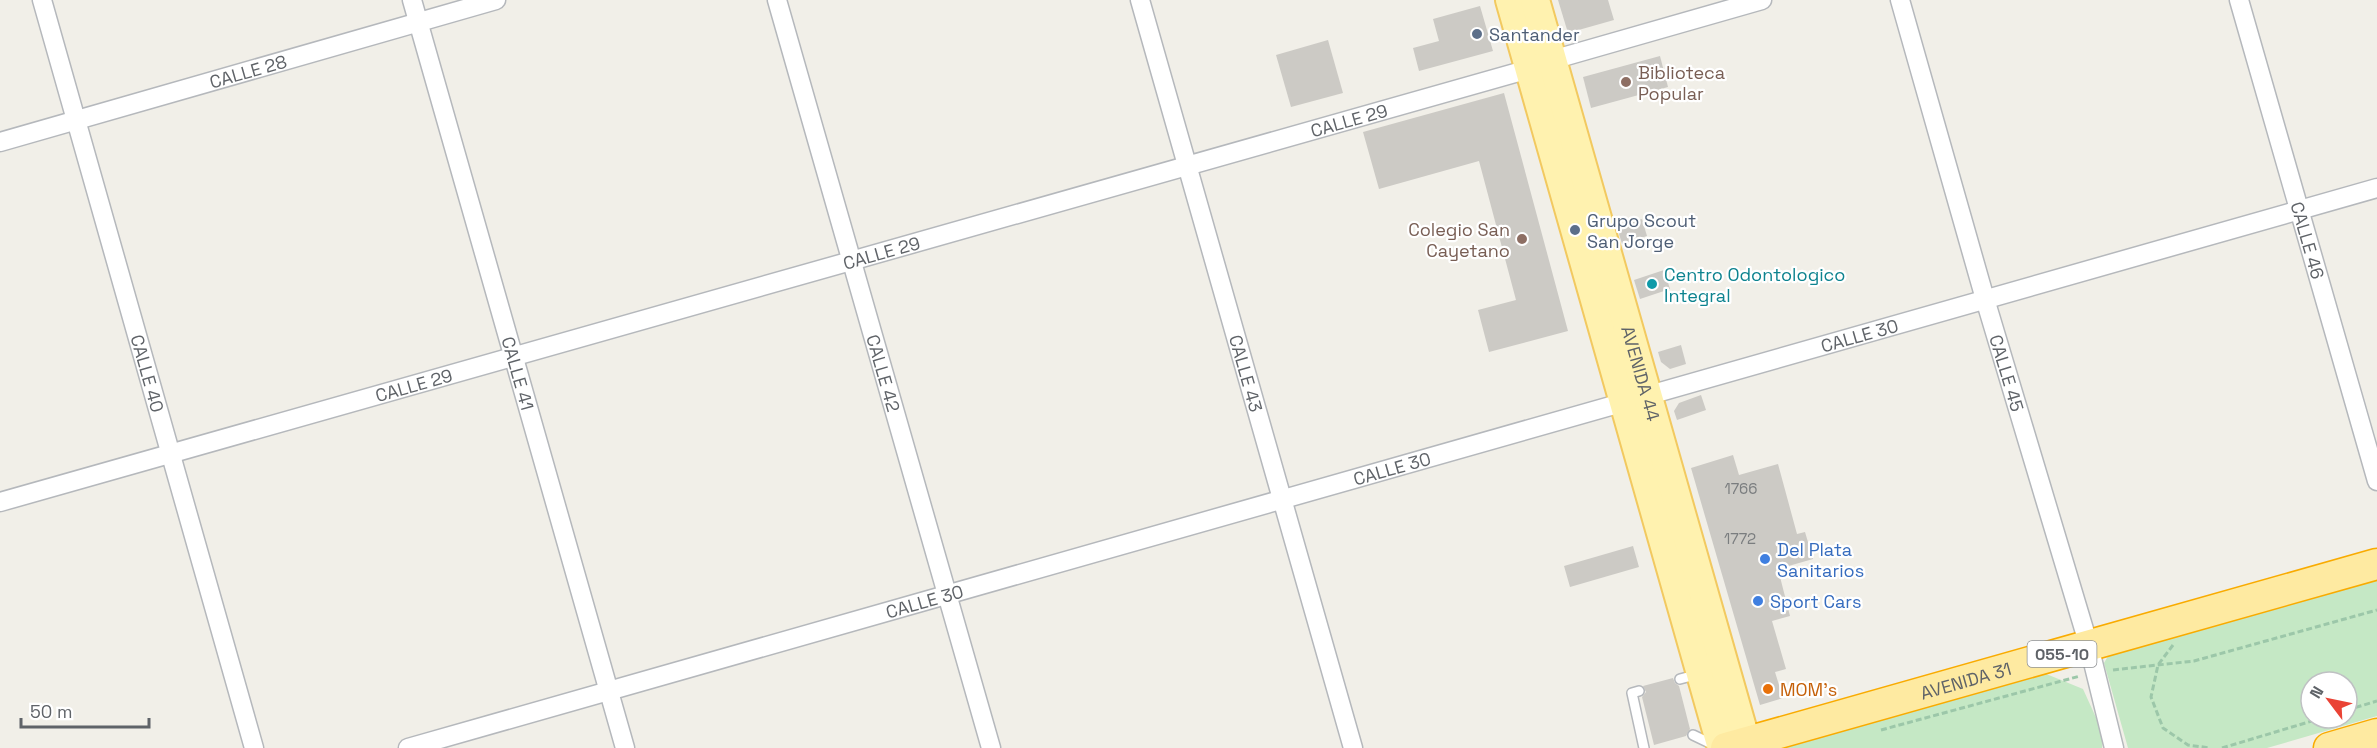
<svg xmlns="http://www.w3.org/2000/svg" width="2377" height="748" font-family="'Space Grotesk',sans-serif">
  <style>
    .green { fill: #c5e8c5; fill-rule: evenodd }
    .building { fill: #cccac5 }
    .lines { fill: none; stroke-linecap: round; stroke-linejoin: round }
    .service-casing { stroke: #b5b8bc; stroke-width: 12 }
    .minor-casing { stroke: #b5b8bc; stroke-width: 21 }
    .primary-casing { stroke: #f2c960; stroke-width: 32 }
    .trunk-casing { stroke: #f9ab00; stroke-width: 33 }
    .path { stroke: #9cc7a9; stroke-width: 3; stroke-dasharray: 6 3; stroke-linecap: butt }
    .service { stroke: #fff; stroke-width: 9 }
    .minor { stroke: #fff; stroke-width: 18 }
    .primary { stroke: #fff2af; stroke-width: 28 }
    .trunk { stroke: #feeaa1; stroke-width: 30 }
    .service-dot { fill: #5c6f8a; stroke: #fff; stroke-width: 2 }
    .education-dot { fill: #8d6e63; stroke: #fff; stroke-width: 2 }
    .culture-dot { fill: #0f9aa8; stroke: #fff; stroke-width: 2 }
    .shop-dot { fill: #3f7fe0; stroke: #fff; stroke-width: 2 }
    .food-dot { fill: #e8710a; stroke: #fff; stroke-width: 2 }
    .labels { text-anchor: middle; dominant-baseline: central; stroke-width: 4.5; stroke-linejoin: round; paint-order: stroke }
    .number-label { font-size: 15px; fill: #7a7d7f }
    .shield { fill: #fff; stroke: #8f9295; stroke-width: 1.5 }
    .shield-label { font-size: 16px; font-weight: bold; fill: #5f6368 }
    .service-label { font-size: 18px; fill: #4e5e75; stroke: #fff; text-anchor: start }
    .street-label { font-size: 18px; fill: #5f6368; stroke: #fff }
    .education-label { font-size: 18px; fill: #785e54; stroke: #fff; text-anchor: start }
    .culture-label { font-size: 18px; fill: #0d838f; stroke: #fff; text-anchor: start }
    .shop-label { font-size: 18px; fill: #366cbe; stroke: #fff; text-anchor: start }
    .food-label { font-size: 18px; fill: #c56008; stroke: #fff; text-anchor: start }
  </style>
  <rect width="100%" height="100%" fill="#f1efe8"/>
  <!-- green -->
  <g class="green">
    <path d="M 2377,574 L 2377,716 L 2267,748 L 2128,748 L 2104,663 L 2111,651 ZM 2311,682 L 2347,682 L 2347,718 L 2311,718 Z"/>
    <polygon points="2034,669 2083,689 2103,733 2102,748 1772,748"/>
  </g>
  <!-- building -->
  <g class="building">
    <polygon points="1558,0 1608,0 1614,20 1568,33"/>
    <polygon points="1480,6 1493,51 1419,71 1413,48 1439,41 1433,19"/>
    <polygon points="1328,40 1343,93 1291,107 1276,55"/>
    <polygon points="1660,56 1668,87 1591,108 1583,77"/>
    <polygon points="1504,93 1568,331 1489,352 1478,310 1516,300 1479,161 1379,189 1363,132"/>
    <polygon points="1642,219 1647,236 1622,244 1617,227"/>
    <polygon points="1664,270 1670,289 1640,299 1634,280"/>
    <polygon points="1681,345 1686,364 1670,369 1661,362 1658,352"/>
    <polygon points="1701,395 1706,410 1677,420 1674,411 1679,403"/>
    <polygon points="1733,455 1739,475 1778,464 1797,534 1805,532 1813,559 1778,569 1790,616 1772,621 1786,669 1775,672 1783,698 1760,705 1691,468"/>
    <polygon points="1633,546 1639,567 1570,587 1564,566"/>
    <polygon points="1673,678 1675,683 1679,686 1690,729 1686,736 1654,745 1642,697 1646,692 1643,686"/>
  </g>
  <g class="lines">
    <!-- service casing -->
    <g class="service-casing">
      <g id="service">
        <polyline points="1680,679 1699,674"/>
        <polyline points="1639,691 1632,693 1644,748"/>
        <polyline points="1693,735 1716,746"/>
      </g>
    </g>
    <!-- minor casing -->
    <g class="minor-casing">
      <g id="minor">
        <path id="s1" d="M 42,0 L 254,748"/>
        <path id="s2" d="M 412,0 L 625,748"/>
        <path id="s3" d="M 777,0 L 991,748"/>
        <path id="s4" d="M 1140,0 L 1353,748"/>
        <path id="s5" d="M 1900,0 L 1985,299 L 2089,646 L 2114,748"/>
        <path id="s6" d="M 2239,0 L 2377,481"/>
        <path id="s7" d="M 0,142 L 496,0"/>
        <path id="s8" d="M 0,502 L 1529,69 L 1552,60 L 1762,0"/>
        <path id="s9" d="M 408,748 L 2377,188"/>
      </g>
    </g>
    <!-- primary casing -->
    <g class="primary-casing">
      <g id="primary">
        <polyline points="1510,0 1722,748"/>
        <path id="s10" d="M 1535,0 L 1746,742"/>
      </g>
    </g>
    <!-- trunk casing -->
    <g class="trunk-casing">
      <g id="trunk">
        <path id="s11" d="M 1726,748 L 2377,564"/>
        <polyline points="2329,748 2377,734"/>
      </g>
    </g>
    <!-- path -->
    <g class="path">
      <polyline points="2173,645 2158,665 2151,697 2163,728 2188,745 2210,748"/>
      <polyline points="2113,670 2194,661 2377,610"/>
      <polyline points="2347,710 2377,701"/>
      <polyline points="1881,730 2080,676"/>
      <polyline points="2222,748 2322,718"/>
    </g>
    <!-- service -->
    <use href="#service" class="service"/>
    <!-- minor -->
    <use href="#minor" class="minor"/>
    <!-- primary -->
    <use href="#primary" class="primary"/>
    <!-- trunk -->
    <use href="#trunk" class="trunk"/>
  </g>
  <!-- markers -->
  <g class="service-dot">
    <circle cx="1477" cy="34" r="6"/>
    <circle cx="1575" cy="230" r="6"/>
  </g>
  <g class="education-dot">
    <circle cx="1626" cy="82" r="6"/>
    <circle cx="1522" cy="239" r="6"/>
  </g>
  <circle class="culture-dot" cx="1652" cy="284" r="6"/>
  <g class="shop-dot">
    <circle cx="1765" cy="559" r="6"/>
    <circle cx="1758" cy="601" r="6"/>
  </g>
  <circle class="food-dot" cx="1768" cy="689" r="6"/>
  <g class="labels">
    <!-- number labels -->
    <g class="number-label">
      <text x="1741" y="488">1766</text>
      <text x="1740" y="538">1772</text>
    </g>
    <!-- shield labels -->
    <rect class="shield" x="2027.5" y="641" width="69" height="26" rx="4.5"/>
    <g class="shield-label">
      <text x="2062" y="654">055-10</text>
    </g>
    <!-- service labels -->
    <g class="service-label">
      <text x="1489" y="34">Santander</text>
      <text x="1587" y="220">Grupo Scout<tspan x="1587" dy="21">San Jorge</tspan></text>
    </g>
    <!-- street labels -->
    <g class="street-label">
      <text stroke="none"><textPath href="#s7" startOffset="258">CALLE 28</textPath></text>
      <text stroke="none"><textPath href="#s8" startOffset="1402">CALLE 29</textPath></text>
      <text stroke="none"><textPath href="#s6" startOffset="250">CALLE 46</textPath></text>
      <text stroke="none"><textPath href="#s8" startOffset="916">CALLE 29</textPath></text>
      <text stroke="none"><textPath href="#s9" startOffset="1509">CALLE 30</textPath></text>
      <text stroke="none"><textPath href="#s1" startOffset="388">CALLE 40</textPath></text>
      <text stroke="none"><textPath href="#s2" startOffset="388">CALLE 41</textPath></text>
      <text stroke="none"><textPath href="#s3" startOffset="388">CALLE 42</textPath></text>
      <text stroke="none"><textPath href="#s4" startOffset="388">CALLE 43</textPath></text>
      <text stroke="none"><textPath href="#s10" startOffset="388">AVENIDA 44</textPath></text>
      <text stroke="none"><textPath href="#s5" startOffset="388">CALLE 45</textPath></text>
      <text stroke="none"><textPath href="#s8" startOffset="430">CALLE 29</textPath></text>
      <text stroke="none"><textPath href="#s9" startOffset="1023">CALLE 30</textPath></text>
      <text stroke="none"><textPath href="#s9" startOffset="537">CALLE 30</textPath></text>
      <text stroke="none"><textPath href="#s11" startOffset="249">AVENIDA 31</textPath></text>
    </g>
    <!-- education labels -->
    <g class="education-label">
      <text x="1638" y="72">Biblioteca<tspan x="1638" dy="21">Popular</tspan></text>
      <text x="1510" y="229" text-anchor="end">Colegio San<tspan x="1510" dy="21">Cayetano</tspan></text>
    </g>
    <!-- culture labels -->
    <g class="culture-label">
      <text x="1664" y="274">Centro Odontologico<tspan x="1664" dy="21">Integral</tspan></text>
    </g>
    <!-- shop labels -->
    <g class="shop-label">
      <text x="1777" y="549">Del Plata<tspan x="1777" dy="21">Sanitarios</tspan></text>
      <text x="1770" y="601">Sport Cars</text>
    </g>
    <!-- food labels -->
    <g class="food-label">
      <text x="1780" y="689">MOM's</text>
    </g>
  </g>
  <!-- north arrow -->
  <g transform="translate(2329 700) rotate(302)"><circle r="28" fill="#ffffff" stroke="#bfc1c3" stroke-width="1.5"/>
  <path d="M0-4.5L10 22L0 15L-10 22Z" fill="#ea4335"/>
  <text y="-9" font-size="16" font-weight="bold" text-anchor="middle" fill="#5f6368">N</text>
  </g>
  <!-- scale -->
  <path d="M21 718v9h128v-9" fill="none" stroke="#5f6368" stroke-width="3"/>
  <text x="30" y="718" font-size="18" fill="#5f6368" stroke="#ffffff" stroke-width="4.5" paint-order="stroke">50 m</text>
</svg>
